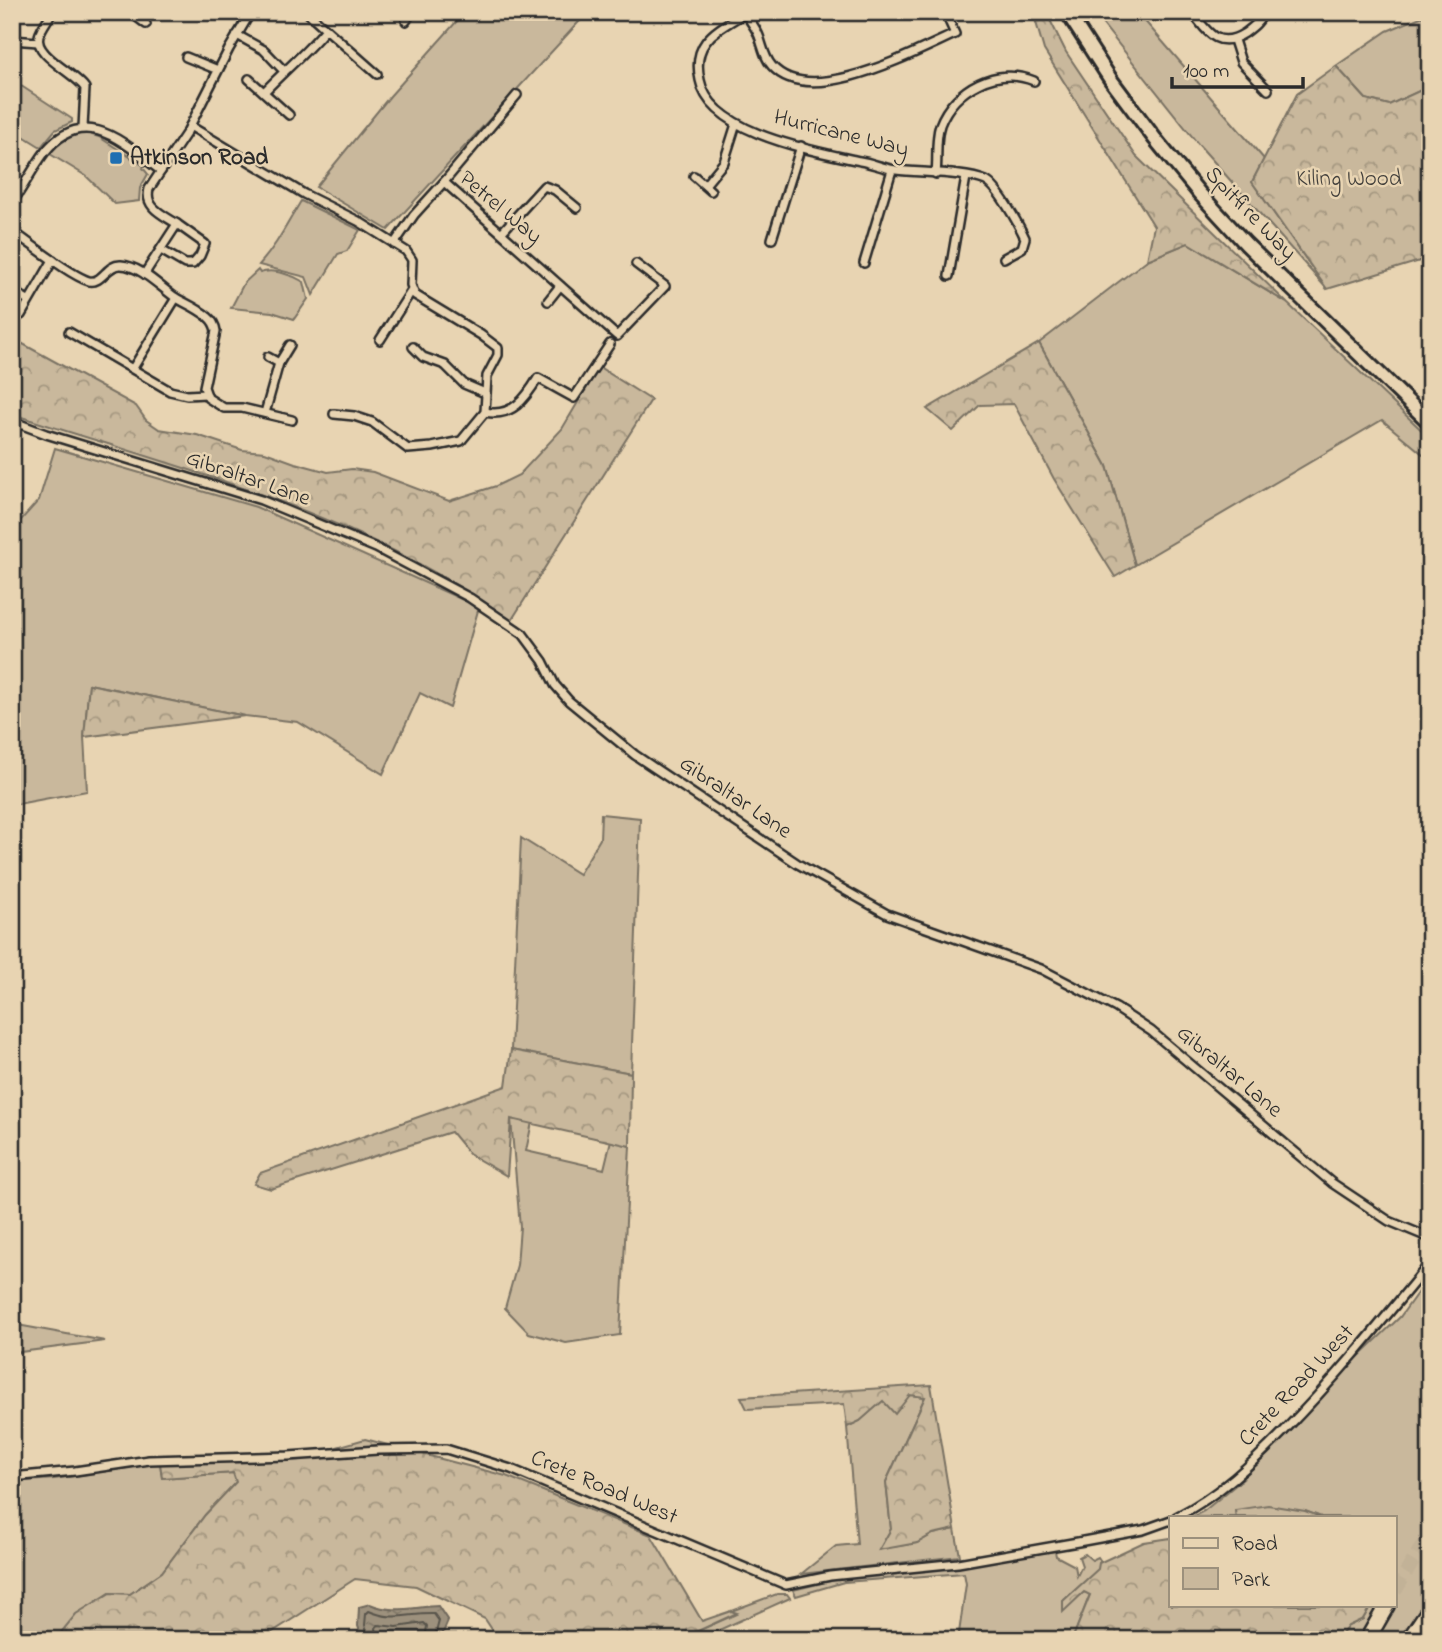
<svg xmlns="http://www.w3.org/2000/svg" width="1442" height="1652" font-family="'Indie Flower',sans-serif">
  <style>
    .green { fill: #c9b89c; stroke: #7a7264; stroke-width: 2 }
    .forest { fill: url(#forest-crowns); stroke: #7a7264; stroke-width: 2 }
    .water { fill: url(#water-ripples); stroke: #6f685c; stroke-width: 2 }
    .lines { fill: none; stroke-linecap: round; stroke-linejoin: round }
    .shore { stroke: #59544c; stroke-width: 2 }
    .highway-tunnel { stroke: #c2b297; stroke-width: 14; stroke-dasharray: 14 7; stroke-linecap: butt }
    .street-casing { stroke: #2b2b2b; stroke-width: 12 }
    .primary-casing { stroke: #2b2b2b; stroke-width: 18 }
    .highway-casing { stroke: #2b2b2b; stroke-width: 19 }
    .street { stroke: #e8d4b2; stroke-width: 7 }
    .primary { stroke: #e8d4b2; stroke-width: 12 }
    .highway { stroke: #e8d4b2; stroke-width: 14 }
    .poi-dot { fill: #1f6fb2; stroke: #e8d4b2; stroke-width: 2.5 }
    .labels { text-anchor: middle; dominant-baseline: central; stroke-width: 5; stroke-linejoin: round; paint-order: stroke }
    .street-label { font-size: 23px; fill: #2b2b2b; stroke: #e8d4b2 }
    .poi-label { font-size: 23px; font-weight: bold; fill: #2b2b2b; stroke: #e8d4b2; text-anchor: start }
    .park-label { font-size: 23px; fill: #43403c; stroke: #e8d4b2 }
  </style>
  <defs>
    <pattern id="forest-crowns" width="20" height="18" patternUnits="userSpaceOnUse" patternTransform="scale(1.75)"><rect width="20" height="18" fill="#c9b89c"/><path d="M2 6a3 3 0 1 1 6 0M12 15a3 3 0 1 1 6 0" fill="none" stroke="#a3967f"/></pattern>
    <pattern id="water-ripples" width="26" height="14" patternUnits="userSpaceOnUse" patternTransform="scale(1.75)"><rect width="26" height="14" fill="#9d917d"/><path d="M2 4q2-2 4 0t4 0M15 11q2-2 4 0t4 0" fill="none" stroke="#807767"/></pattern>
  </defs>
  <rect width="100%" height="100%" fill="#e8d4b2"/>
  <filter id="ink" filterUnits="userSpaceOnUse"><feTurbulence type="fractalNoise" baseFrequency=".0143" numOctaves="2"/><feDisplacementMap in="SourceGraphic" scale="14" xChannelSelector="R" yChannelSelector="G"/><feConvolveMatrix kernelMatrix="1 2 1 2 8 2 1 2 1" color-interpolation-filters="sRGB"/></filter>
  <g filter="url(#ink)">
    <!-- green -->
    <g class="green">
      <polygon points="465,12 588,12 388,230 316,187 390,96"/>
      <polygon points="1093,12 1137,12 1264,159 1252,182 1327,289 1199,145"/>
      <polygon points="1430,13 1430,86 1389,105 1366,99 1336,66 1387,31"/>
      <polygon points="12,80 72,119 72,122 55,130 41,147 12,129"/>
      <path d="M 86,133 L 99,137 L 144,166 L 143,168 L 148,174 L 140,188 L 139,201 L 115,204 L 86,176 L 50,154 C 60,141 69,133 86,133 Z"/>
      <path d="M 301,201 L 360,230 L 347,251 L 338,254 L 313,295 L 306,277 L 259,265 C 277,245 287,224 301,201 Z"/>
      <polygon points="1188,243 1287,303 1430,438 1430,460 1382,420 1135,565 1107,466 1039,343 1147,260"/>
      <path d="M 258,270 L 260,273 C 273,268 292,275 304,282 L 308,299 L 294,319 L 272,312 L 231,308 L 244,283 Z"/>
      <polygon points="55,448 256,507 479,607 450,708 420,693 383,774 298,722 245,716 89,684 84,737 87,791 12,805 12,530 39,500"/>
      <polygon points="601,814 640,818 631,1073 511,1050 521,838 579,874 600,839"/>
      <polygon points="511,1119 532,1122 526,1151 604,1169 611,1140 630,1146 620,1335 566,1343 529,1333 505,1308 517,1265 520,1227"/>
      <polygon points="1430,1275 1430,1612 1423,1608 1401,1635 1410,1640 1328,1640 1338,1639 1348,1626 1363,1619 1371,1605 1378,1605 1368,1621 1383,1628 1397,1601 1395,1598 1395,1517 1321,1517 1305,1511 1235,1510 1236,1517 1192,1517 1204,1511 1243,1479 1239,1478 1268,1452 1353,1362 1400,1317"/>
      <polygon points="12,1324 105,1341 12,1353"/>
      <polygon points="911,1395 925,1397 886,1482 891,1529 880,1549 917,1543 933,1534 955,1529 960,1556 801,1574 836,1546 857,1544 847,1427 860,1421 883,1400"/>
      <polygon points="160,1463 162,1478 234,1473 236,1482 205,1515 162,1572 130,1594 110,1593 59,1635 58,1640 12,1640 12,1482 54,1479"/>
      <polygon points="1055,1551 1056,1556 1075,1566 1077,1576 1082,1566 1079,1557 1085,1554 1092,1560 1098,1557 1100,1560 1099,1569 1063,1601 1085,1592 1090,1594 1072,1640 958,1640 966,1584 964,1573 844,1582 796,1596 793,1590 838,1579 949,1567"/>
      <polygon points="777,1594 787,1594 790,1598 697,1640 687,1640 691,1634 736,1614 731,1611"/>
    </g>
    <!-- forest -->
    <g class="forest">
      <polygon points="1033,12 1046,12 1066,52 1136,156 1287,303 1188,243 1147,260 1154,226 1044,50"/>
      <polygon points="1336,66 1366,99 1389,105 1430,86 1430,258 1327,289 1252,182 1297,94"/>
      <path d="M 12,338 L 136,406 L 146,420 L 159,429 L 197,435 L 242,450 L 265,452 L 295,463 L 328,472 L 352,469 L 373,472 L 449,501 L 496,486 L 519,475 L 562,429 L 599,367 L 651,400 L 511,621 C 364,514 183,469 12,414 Z"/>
      <polygon points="1039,343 1107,466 1135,565 1115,577 1054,479 1014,404 980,405 953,431 927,409"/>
      <polygon points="89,684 245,716 84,737"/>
      <polygon points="511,1050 631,1073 630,1146 511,1119 507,1176 469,1154 451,1132 271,1189 254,1184 260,1173 506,1086"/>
      <polygon points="931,1385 955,1529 933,1534 917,1543 879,1550 891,1529 886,1482 925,1397 910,1395 895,1414 883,1401 860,1421 847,1427 844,1404 747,1409 741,1397"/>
      <polygon points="365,1439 506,1476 651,1535 702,1621 731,1611 737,1613 691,1634 687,1640 499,1640 485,1619 416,1586 355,1579 260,1640 58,1640 59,1635 76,1614 110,1593 130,1594 162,1572 205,1515 236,1482 233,1473 162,1478 160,1463 291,1460"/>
      <polygon points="1268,1505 1305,1511 1321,1517 1236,1517 1235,1510"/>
      <polygon points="1171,1538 1171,1605 1371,1605 1363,1619 1348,1626 1338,1639 1312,1639 1284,1632 1242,1640 1072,1640 1090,1595 1084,1592 1063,1612 1063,1601 1098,1569 1099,1563 1144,1542"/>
    </g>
    <!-- water -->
    <path class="water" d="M 370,1604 C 393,1614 413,1607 438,1606 L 448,1621 L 440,1640 L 363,1640 L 358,1626 L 359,1607 Z"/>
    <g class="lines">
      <!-- shore -->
      <g class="shore">
        <path d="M 369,1640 L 365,1625 L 366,1614 L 369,1611 C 394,1622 409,1613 434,1614 L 439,1621 L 434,1640"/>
        <polyline points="378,1640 376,1628 378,1625 397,1627 424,1623 427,1626 425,1640"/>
      </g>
      <!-- highway-tunnel -->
      <polyline class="highway-tunnel" points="1395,1591 1430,1533"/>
      <!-- street casing -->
      <g class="street-casing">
        <g id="street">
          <path d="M 52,12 C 48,20 41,28 39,36 C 33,55 75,73 85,88 L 83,128"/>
          <polyline points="130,12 146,24"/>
          <path d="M 746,12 C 718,30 691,40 700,80 C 710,134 815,151 860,161 C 872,163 883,168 896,170 C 920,173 965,172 986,181 C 998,187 1019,225 1025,238 L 1022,248 L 1004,258"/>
          <path d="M 1192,12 C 1208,33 1218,50 1245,33 C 1253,27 1261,21 1263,12"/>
          <path d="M 745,13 C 750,21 756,28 759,36 C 763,47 764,57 772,66 C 810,109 914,52 955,34 L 945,12"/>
          <polyline points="406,21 412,12"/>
          <polyline points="326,29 377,74"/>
          <polyline points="237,35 264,50 284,71"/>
          <polyline points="12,40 38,42"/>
          <polyline points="1234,40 1241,62 1268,90"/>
          <polyline points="186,57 218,70"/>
          <polyline points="249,79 289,115"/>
          <path d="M 264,92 C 285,70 307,52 326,29 L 307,12"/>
          <polyline points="190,126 304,194 358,221 406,251 412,260 411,285 415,295 481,335 498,348 498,355 487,376 485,412 461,441 432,447 408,449 372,422 354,416 334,414"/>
          <path d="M 936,174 C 938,158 935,140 940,125 C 954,88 998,66 1034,81"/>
          <polyline points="694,176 711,191"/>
          <polyline points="444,182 517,95"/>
          <polyline points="705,185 724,162 736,124"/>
          <path d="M 12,203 C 24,186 33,168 45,152 C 84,103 124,143 161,171"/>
          <path d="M 12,231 C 30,243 71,276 89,281 C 102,284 107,264 121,265 C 141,266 160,287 176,298 C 187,304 199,309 208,317 C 213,321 215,325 216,331 L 204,387 L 208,398 L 224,408 L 242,408 L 292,420"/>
          <polyline points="502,232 544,186 555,190 577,208"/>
          <polyline points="772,239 801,146"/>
          <polyline points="394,244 414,215 444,182 617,336 665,286 636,264"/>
          <polyline points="161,250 185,264 193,264 200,256 205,244 177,224"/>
          <polyline points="864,263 892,170"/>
          <path d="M 146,275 L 147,270 L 177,224 C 164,215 144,208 149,189 L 187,132 L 229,49 L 251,12"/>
          <polyline points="949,276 966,177"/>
          <polyline points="14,292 28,300"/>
          <polyline points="548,301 560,286"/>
          <polyline points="21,315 53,260"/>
          <polyline points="69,332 170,391 187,395 206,394"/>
          <polyline points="380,340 412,290"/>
          <polyline points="413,347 423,357 445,365 464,384 485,393"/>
          <polyline points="268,357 279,363"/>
          <polyline points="133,368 176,298"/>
          <path d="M 485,412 C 512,418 526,398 538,378 L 574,398 L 610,344"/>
          <polyline points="265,413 279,363 290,345"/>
          <polyline points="12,421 46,434 261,500 376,548 470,598 523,634 543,661 555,685 569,701 635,755 798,864 887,914 1041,969 1116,1008 1151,1031 1332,1183 1389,1221 1430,1238"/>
          <polyline points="12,1477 75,1471 149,1460 288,1456 378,1450 446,1449 511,1469 786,1585 830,1576 958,1563 1078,1542 1143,1530 1171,1520"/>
          <path d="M 1176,1517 C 1218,1496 1253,1463 1285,1430 C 1337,1377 1383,1320 1430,1263"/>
        </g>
      </g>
      <!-- primary casing -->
      <g class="primary-casing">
        <polyline id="primary" points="1067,12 1111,80 1155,139 1200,194 1246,244 1430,423"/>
      </g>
      <!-- highway casing -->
      <g class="highway-casing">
        <g id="highway">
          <polyline points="1367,1640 1387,1605"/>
          <polyline points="1409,1640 1427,1613"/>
        </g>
      </g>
      <!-- street -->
      <use href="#street" class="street"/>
      <!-- primary -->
      <use href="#primary" class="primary"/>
      <!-- highway -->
      <use href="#highway" class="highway"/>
    </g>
  </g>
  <!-- markers -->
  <rect class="poi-dot" x="109" y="151" width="14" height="14" rx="3.5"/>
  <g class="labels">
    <!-- street labels -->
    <g class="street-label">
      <text transform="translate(841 134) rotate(14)">Hurricane Way</text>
      <text transform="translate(500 208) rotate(40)">Petrel Way</text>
      <text transform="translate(1250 214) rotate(46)">Spitfire Way</text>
      <text transform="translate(248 479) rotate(19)">Gibraltar Lane</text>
      <text transform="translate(735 798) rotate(34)">Gibraltar Lane</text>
      <text transform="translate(1229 1072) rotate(40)">Gibraltar Lane</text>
      <text transform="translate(1297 1386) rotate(-47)">Crete Road West</text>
      <text transform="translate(604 1488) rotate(23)">Crete Road West</text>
    </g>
    <!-- poi labels -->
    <g class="poi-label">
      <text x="130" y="158">Atkinson Road</text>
    </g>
    <!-- park labels -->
    <g class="park-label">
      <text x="1349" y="179">Kiling Wood</text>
    </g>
  </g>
  <!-- margin -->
  <rect width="1442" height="1652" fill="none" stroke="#e8d4b2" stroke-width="42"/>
  <rect x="21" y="21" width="1400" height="1610" fill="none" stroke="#2b2b2b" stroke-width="2.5" filter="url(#ink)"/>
  <!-- legend -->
  <rect x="1169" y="1516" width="228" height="91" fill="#e8d4b2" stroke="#9c907c" stroke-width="2"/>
  <rect x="1183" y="1538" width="35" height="10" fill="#e8d4b2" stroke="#9c907c" stroke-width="2"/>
  <text x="1232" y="1550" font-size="21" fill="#2b2b2b">Road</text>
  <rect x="1183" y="1568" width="35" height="21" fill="#c9b89c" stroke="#9c907c" stroke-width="2"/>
  <text x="1232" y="1586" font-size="21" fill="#2b2b2b">Park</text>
  <!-- scale -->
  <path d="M1172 77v10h131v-10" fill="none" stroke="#2b2b2b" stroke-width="3.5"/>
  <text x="1183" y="77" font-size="21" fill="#2b2b2b" stroke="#e8d4b2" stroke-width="5" paint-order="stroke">100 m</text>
</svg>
